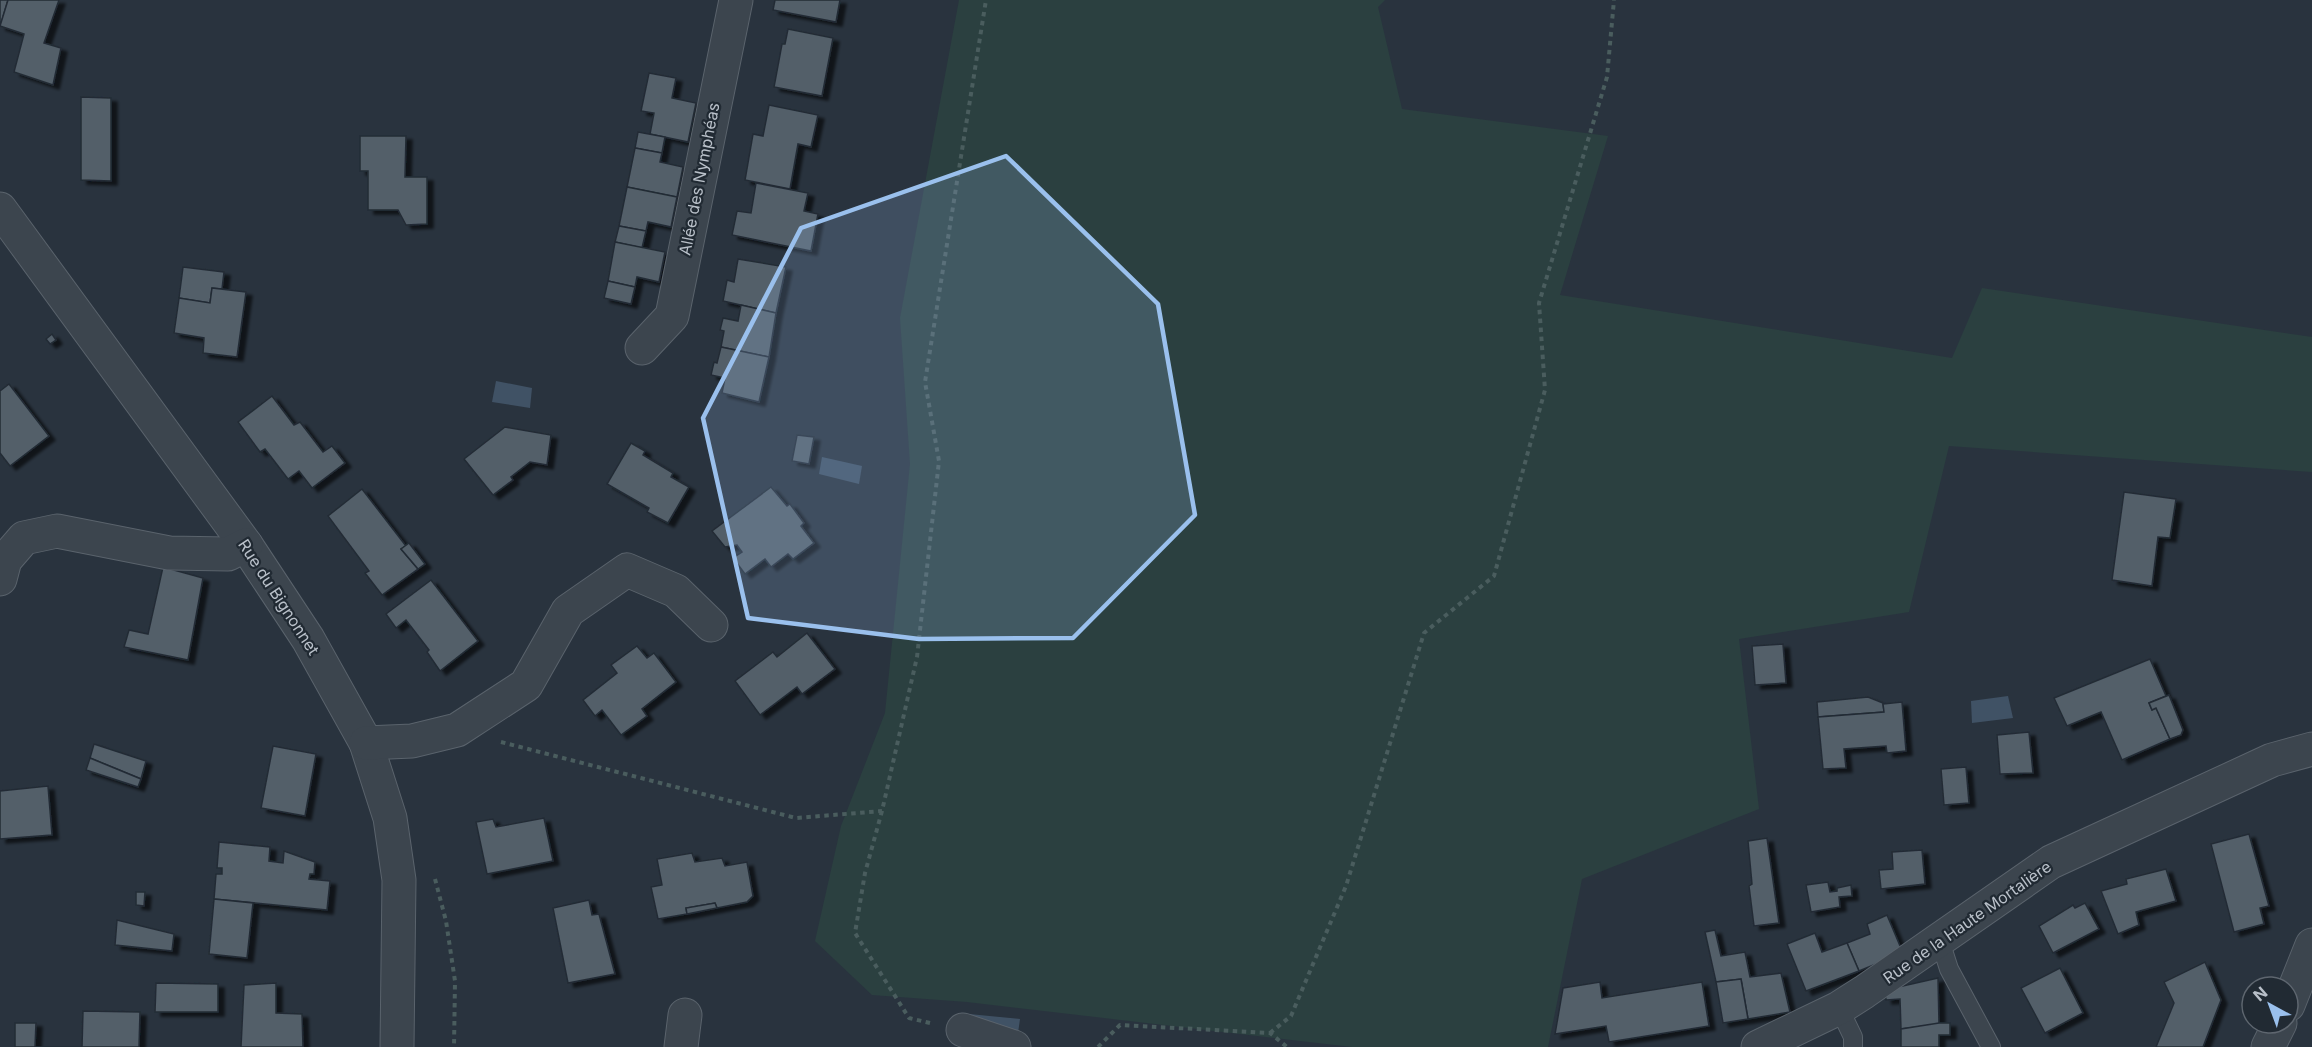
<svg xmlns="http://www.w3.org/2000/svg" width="2312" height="1047" font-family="Inter,sans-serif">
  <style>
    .green { fill: #2b4040 }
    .water { fill: #405265 }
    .building { fill: #525e69; stroke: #232c35; stroke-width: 1.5; filter: url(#shadow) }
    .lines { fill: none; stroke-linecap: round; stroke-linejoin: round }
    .lane-casing { stroke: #5a636c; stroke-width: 20 }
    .street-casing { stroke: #5a636c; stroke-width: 35 }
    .path { stroke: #4a5d5e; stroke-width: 4; stroke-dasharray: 4.5 4.5; stroke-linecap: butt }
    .lane { stroke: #3c454e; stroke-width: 18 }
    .street { stroke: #3c454e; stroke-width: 33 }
    .marked { fill: #9ac0ed; fill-opacity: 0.2; stroke: #9ac0ed; stroke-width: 4.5; stroke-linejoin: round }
    .labels { text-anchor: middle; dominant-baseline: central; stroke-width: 4.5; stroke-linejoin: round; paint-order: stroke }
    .street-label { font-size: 16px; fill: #b9c0c9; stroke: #212a33 }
  </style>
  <defs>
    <filter id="shadow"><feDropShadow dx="6" dy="4" stdDeviation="1.5" flood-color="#0009"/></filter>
  </defs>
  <rect width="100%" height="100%" fill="#29333e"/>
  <!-- green -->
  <polygon class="green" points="959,0 1385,0 1378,7 1402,109 1608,136 1560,295 1952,358 1982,288 2312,337 2312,472 1949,446 1909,612 1739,639 1759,809 1582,879 1548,1047 1352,1047 967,1002 872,995 815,941 841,826 885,713 910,464 900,318"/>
  <!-- water -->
  <g class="water">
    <polygon points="496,381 532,388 530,408 492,402"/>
    <polygon points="822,457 862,466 859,484 819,474"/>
    <polygon points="2008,696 2013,718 1972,723 1971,701"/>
    <polygon points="959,1013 1020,1019 1016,1047 958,1044"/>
  </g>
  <!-- building -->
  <g class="building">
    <polygon points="0,0 8,0 0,27"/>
    <polygon points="8,0 59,0 44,43 61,48 53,85 14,72 24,34 0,26"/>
    <polygon points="775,0 840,0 836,22 773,10"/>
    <polygon points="788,29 833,38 822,96 774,87 782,44 785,44"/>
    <polygon points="649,73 676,78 672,98 696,103 688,142 650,134 654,113 641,111"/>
    <polygon points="81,97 111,98 111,181 81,180"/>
    <polygon points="769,105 818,115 811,147 798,144 790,189 745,180 753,134 763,136"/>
    <polygon points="638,132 665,137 662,153 635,148"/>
    <polygon points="360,136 406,136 405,177 427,177 427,224 406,225 398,210 368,210 368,171 360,171"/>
    <polygon points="635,148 662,153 660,162 683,167 677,197 627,187"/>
    <polygon points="756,183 808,193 804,211 818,214 811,251 732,235 737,211 751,213"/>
    <polygon points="627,187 677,197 671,227 648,222 646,231 619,226"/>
    <polygon points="619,226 646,231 642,248 615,242"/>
    <polygon points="615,242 665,252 659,282 637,277 635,287 608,281"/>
    <polygon points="738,259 786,267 776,313 723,301 727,280 734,282"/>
    <polygon points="183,267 224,272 222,289 212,288 210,303 179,298"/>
    <polygon points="608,281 635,287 631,304 604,298"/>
    <polygon points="212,288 246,292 237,357 203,353 204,338 174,333 179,298 210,303"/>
    <polygon points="741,305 776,313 769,357 721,347 724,331 720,330 723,318 738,321"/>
    <polygon points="52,334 56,340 50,344 46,339"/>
    <polygon points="721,347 769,357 759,402 722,393 725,378 711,375 714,362 717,363"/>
    <polygon points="9,384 49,436 10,466 0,453 0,391"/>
    <polygon points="272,396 294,425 300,422 323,452 332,446 345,463 312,488 299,471 288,479 265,449 260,452 238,422"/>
    <polygon points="505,427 551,435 547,465 530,462 511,477 513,480 493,495 464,459"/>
    <polygon points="797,435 814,437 809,464 792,461"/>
    <polygon points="631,443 645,451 643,455 673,473 671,477 689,487 668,523 647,512 649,508 607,484"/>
    <polygon points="771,487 787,506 790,504 804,523 801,526 814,543 793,559 788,554 771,567 765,559 745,574 733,558 742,552 737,545 725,547 712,531"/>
    <polygon points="362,489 406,546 401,549 418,569 382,595 365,573 369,571 328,516"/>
    <polygon points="2124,492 2176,499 2170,538 2158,537 2152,586 2112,580"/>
    <polygon points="409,543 425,564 418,569 401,549"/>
    <polygon points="163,567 203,578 188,660 124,647 129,630 148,634"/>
    <polygon points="431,580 478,641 440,671 427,652 429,650 406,620 396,628 386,614"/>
    <polygon points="807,633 835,669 802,694 797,687 760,715 735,681 773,652 777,657"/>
    <polygon points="1783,644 1786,683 1755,685 1752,646"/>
    <polygon points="637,646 647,658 654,653 676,682 642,709 647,716 621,735 602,710 595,716 583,700 617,673 611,665"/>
    <polygon points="2150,659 2166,696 2149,703 2152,710 2156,708 2170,739 2122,760 2101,712 2067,726 2054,698"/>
    <polygon points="2169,695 2183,730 2181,735 2170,739 2156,708 2152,710 2149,703"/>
    <polygon points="1868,697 1883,703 1884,712 1818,717 1817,702"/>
    <polygon points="1902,702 1906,751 1887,753 1886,746 1844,749 1846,768 1823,769 1818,717 1884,712 1883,704"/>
    <polygon points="2029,732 2033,773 2000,774 1997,735"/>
    <polygon points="94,744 146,761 141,779 90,758"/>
    <polygon points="273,746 316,754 305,816 261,808"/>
    <polygon points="90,758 141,779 138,787 86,770"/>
    <polygon points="1966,767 1969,803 1944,805 1941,769"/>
    <polygon points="48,786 52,835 0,839 0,791"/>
    <polygon points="544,818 553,861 487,874 476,822 493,819 496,827"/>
    <polygon points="2249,834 2269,906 2260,908 2264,924 2234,932 2211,844"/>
    <polygon points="1767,838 1779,923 1754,926 1749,886 1752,884 1748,841"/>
    <polygon points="219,842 270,847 269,861 283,863 284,851 315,862 314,874 310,874 309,879 330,881 327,910 214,899 216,874 222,874 222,868 217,868"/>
    <polygon points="1922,850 1925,884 1881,889 1879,870 1893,869 1892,852"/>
    <polygon points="692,853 695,862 722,858 725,866 747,862 753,896 747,902 717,908 715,903 686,908 687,914 658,919 651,887 662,885 657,859"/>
    <polygon points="2166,869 2176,901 2136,912 2139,925 2118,934 2101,891 2127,884 2126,879"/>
    <polygon points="1828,882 1830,892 1837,891 1837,888 1851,885 1852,896 1839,897 1840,907 1811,912 1806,885"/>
    <polygon points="136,892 145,892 144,906 136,905"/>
    <polygon points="214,899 253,903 247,958 209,954"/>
    <polygon points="589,900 592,915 599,914 615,974 568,983 553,908"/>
    <polygon points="715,903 717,908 687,914 686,908"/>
    <polygon points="2085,903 2099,929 2053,953 2039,926 2073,905 2075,908"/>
    <polygon points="1887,915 1903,953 1859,971 1847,943 1870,934 1867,924"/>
    <polygon points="117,920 174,934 172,951 115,945"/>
    <polygon points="1715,930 1721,956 1745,952 1750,977 1781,973 1790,1012 1748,1019 1741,979 1716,982 1705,932"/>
    <polygon points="1815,933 1822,952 1847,943 1859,971 1806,991 1787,944"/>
    <polygon points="2205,962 2221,1000 2203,1047 2156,1047 2174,1003 2164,982"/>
    <polygon points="2060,968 2083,1013 2045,1033 2021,988"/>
    <polygon points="1938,978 1939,1024 1901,1029 1900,999 1886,1000 1885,990"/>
    <polygon points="1741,979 1748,1019 1723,1023 1716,982"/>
    <polygon points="1600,982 1602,998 1702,982 1709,1026 1609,1042 1606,1026 1555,1034 1563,988"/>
    <polygon points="156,983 218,984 218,1012 155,1012"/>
    <polygon points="276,983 276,1013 302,1014 303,1047 241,1047 244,985"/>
    <polygon points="83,1011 140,1012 139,1047 82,1047"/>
    <polygon points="15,1023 36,1023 35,1047 82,1047 15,1047"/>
    <polygon points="1939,1023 1950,1023 1950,1035 1939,1035 1939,1047 1901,1047 1901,1029"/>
  </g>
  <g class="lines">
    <!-- lane casing -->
    <g class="lane-casing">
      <g id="lane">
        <polyline points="1940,941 1949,969 1991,1047"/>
        <polyline points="1839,1008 1853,1037 1853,1047"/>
      </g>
    </g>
    <!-- street casing -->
    <g class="street-casing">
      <g id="street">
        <polyline points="0,209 246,545 308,639 366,743 390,818 399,880 397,1047"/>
        <polyline points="642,348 672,316 736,0"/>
        <polyline points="0,579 5,560 24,538 57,531 169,553 228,554 246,545"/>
        <polyline points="366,743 412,741 457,730 526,685 568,611 627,570 676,591 711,625"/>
        <polyline points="2288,1005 2312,945"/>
        <polyline points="963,1030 1014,1047"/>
        <polyline points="681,1047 685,1015"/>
        <polyline points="1758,1047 1839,1008 1864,992 2051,862 2272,760 2312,749"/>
        <polyline points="2268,1047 2280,1023"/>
      </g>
    </g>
    <!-- path -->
    <g class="path">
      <polyline points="501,742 796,818 882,811"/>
      <polyline points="435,879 446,921 455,981 454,1047"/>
      <polyline points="930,1023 909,1018 855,933 865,873 882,811 917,657 939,461 925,382 986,0"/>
      <polyline points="1270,1033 1291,1016 1346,886 1424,633 1494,576 1545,390 1539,303 1607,77 1614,0"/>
      <polyline points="1098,1047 1120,1025 1270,1033 1287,1047"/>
    </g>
    <!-- lane -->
    <use href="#lane" class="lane"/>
    <!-- street -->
    <use href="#street" class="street"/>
  </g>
  <!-- marked area -->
  <path class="marked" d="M 1006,156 L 1158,304 L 1195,515 L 1073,638 L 919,639 L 748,618 L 703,418 L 801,228 Z"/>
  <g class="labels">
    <!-- street labels -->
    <g class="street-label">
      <text transform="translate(699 179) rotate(-79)">Allée des Nymphéas</text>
      <text transform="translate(279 597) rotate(57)">Rue du Bignonnet</text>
      <text transform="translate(1967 922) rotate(-35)">Rue de la Haute Mortalière</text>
    </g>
  </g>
  <!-- north arrow -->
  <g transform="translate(2270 1005) rotate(319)"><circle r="28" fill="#212a33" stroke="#5e666f" stroke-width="1.5"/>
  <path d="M0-4.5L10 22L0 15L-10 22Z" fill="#9ac0ed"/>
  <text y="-9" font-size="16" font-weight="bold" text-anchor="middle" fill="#b9c0c9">N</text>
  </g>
</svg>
